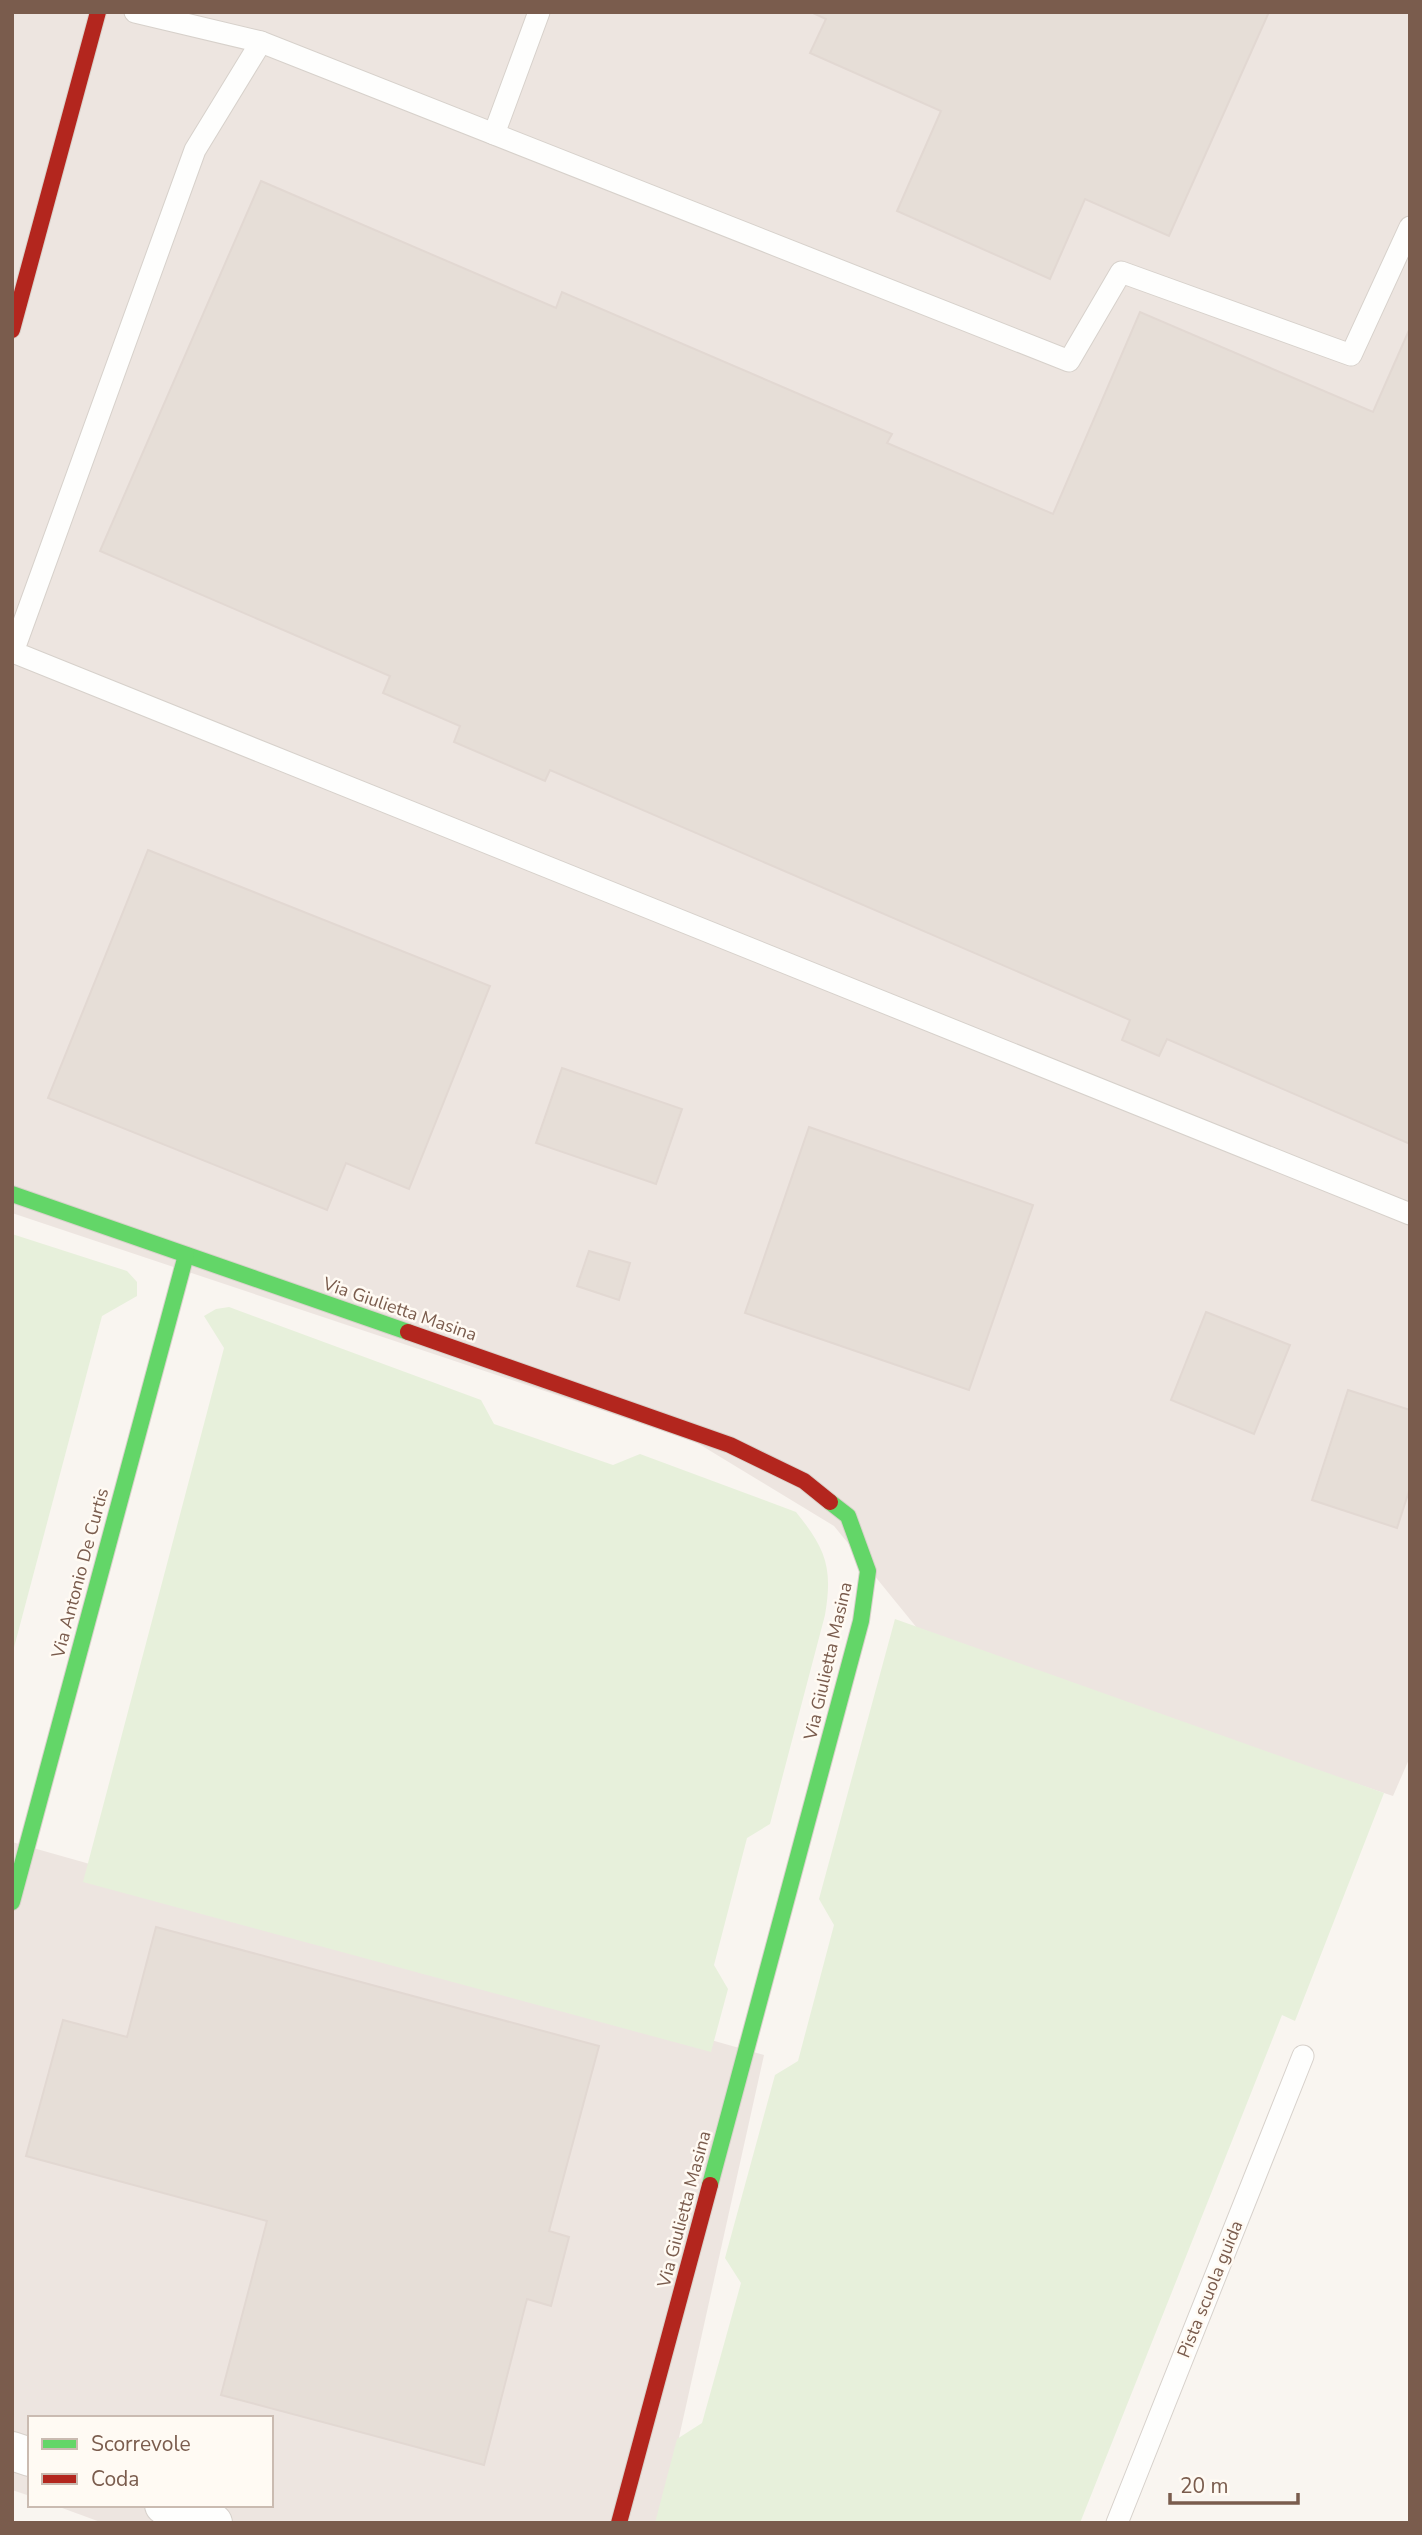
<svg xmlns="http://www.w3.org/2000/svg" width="1422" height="2535" font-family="'Nunito Sans',sans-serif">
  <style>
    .industrial { fill: #ede5e0 }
    .green { fill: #e7f0db }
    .building { fill: #e6ded7; stroke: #e2d8d2; stroke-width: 2 }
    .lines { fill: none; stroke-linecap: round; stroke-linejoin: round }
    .lane-casing { stroke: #d7d1cb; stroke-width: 23 }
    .street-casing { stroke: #d7d1cb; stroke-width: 40 }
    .fast-casing { stroke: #d9d2cb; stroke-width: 18 }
    .jam-casing { stroke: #d9d2cb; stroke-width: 18 }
    .lane { stroke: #fefefd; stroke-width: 21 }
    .street { stroke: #fefefd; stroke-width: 38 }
    .fast { stroke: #63d668; stroke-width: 16 }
    .jam { stroke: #b3261e; stroke-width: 16 }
    .labels { text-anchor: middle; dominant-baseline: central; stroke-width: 5; stroke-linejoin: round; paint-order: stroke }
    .street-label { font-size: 18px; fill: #7a5c4d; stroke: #fffaf3 }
  </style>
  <rect width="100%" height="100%" fill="#f9f5f0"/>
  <!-- industrial -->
  <g class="industrial">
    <polygon points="12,12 1410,12 1410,1757 1393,1796 926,1639 834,1526 694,1441 12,1213"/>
    <polygon points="12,1842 764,2055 660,2523 103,2523 54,2505 271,2505 271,2418 30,2418 30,2496 12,2490"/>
  </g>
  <!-- green -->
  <g class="green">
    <polygon points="12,1234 127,1271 137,1282 137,1296 102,1316 12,1655"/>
    <path d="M 229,1307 L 481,1400 L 494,1424 L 613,1465 L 640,1454 L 796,1512 C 826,1549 833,1568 825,1615 L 770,1824 L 747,1838 L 714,1965 L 728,1989 L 711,2052 L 83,1882 L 224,1348 L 204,1316 L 216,1309 Z"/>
    <polygon points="895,1619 1384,1793 1295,2021 1282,2015 1080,2523 655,2523 677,2439 702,2423 741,2283 725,2258 775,2075 798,2061 834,1925 819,1899"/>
  </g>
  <!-- building -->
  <g class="building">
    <polygon points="811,12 1269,12 1169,236 1085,199 1050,279 897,211 941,111 810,53 826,19"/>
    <polygon points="261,181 556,308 562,292 892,434 887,443 1053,514 1140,312 1373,412 1410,328 1410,1144 1167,1039 1159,1056 1122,1040 1130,1020 550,770 545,781 454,742 460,726 383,693 390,676 100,551"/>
    <polygon points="148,850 490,986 409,1189 346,1163 327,1210 48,1098"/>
    <polygon points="562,1068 682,1109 656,1184 536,1143"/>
    <polygon points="809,1127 1033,1205 969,1390 745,1313"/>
    <polygon points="589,1251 630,1263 619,1300 577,1286"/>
    <polygon points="1206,1312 1290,1345 1254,1434 1171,1400"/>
    <polygon points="1348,1390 1410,1410 1410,1488 1397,1528 1312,1500"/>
    <polygon points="156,1927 599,2046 549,2231 569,2237 551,2306 527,2299 484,2465 221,2395 267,2221 26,2156 63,2020 127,2037"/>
  </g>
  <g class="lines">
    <!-- lane casing -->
    <g class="lane-casing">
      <g id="lane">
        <polyline points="135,12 261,42 1069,361 1121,272 1351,355 1410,227"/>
        <polyline points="261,42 195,150 13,652 1410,1214"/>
        <polyline points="494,134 539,12"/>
        <polyline points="1117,2523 1303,2056"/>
      </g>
    </g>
    <!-- street casing -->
    <g class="street-casing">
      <g id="street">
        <polyline points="12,2451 30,2457"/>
        <polyline points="164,2505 213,2523"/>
      </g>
    </g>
    <!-- fast casing -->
    <g class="fast-casing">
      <g id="fast">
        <polyline points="12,1194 408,1332"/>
        <polyline points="12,1902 186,1255"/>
        <polyline points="710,2185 861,1621 868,1571 848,1516 830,1502"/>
      </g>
    </g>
    <!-- jam casing -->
    <g class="jam-casing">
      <g id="jam">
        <polyline points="12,330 98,12"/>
        <polyline points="408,1332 730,1445 804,1481 830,1502"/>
        <polyline points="619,2523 710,2185"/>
      </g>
    </g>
    <!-- lane -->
    <use href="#lane" class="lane"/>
    <!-- street -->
    <use href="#street" class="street"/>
    <!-- fast -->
    <use href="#fast" class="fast"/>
    <!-- jam -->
    <use href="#jam" class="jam"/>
  </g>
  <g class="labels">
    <!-- street labels -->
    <g class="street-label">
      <text transform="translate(400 1309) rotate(19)">Via Giulietta Masina</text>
      <text transform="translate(80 1573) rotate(-75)">Via Antonio De Curtis</text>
      <text transform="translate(828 1661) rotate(-77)">Via Giulietta Masina</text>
      <text transform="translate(684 2209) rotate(-75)">Via Giulietta Masina</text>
      <text transform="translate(1210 2289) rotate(-68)">Pista scuola guida</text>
    </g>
  </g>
  <!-- border -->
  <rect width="1422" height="2535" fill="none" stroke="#7a5c4d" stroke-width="28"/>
  <!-- legend -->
  <rect x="28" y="2416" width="245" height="91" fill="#fffaf3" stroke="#cabbb1" stroke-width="2"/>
  <rect x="42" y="2439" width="35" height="10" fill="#63d668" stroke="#cabbb1" stroke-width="2"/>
  <text x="91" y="2451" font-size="21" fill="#7a5c4d">Scorrevole</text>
  <rect x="42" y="2474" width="35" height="10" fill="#b3261e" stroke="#cabbb1" stroke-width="2"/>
  <text x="91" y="2486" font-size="21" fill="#7a5c4d">Coda</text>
  <!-- scale -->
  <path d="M1170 2493v10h128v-10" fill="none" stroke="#7a5c4d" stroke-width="3.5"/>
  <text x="1180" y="2493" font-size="21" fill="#7a5c4d" stroke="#fffaf3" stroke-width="5" paint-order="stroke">20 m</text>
</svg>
